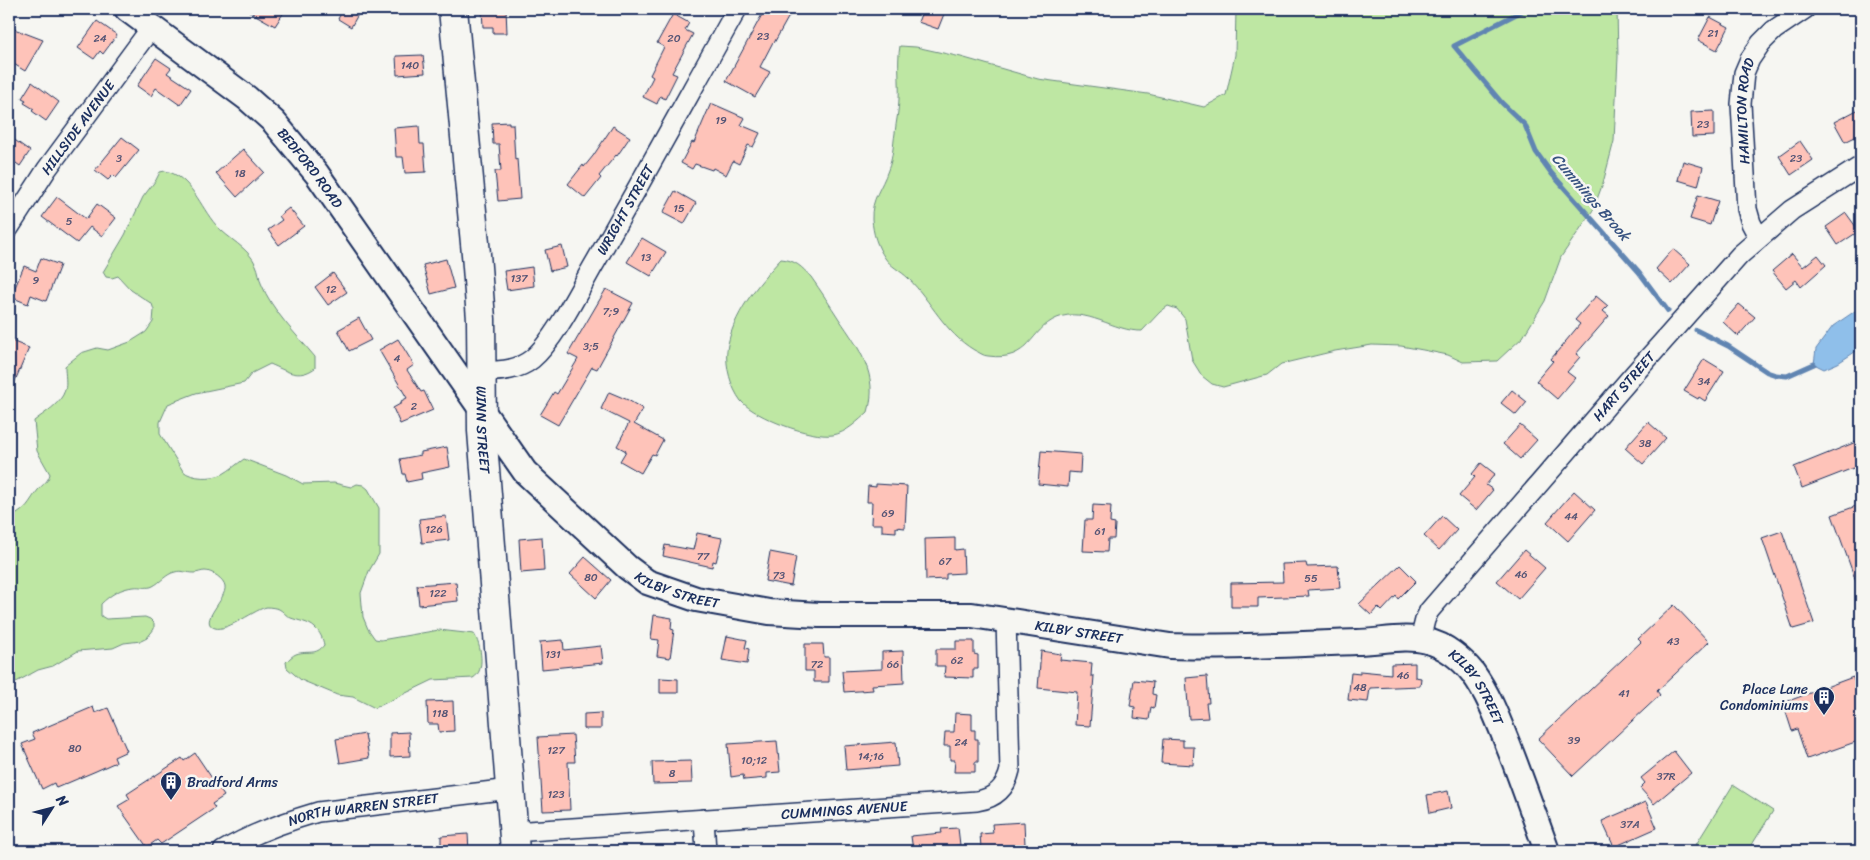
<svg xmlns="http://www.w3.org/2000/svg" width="1870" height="860" font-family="Sriracha,sans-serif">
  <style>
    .green { fill: #bee7a3; stroke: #6c8b80 }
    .water { fill: #8fbfea; stroke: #6185b2 }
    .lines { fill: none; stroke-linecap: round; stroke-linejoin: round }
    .stream { stroke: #6185b2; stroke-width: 5 }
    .building { fill: #fec3b9; stroke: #1b2f5e }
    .minor-casing { stroke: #1b2f5e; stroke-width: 22 }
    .tertiary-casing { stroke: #1b2f5e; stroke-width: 28 }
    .secondary-casing { stroke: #1b2f5e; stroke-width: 31 }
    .minor { stroke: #f6f6f2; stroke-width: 19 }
    .tertiary { stroke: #f6f6f2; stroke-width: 24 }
    .secondary { stroke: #f6f6f2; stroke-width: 28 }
    .labels { text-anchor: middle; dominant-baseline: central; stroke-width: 5; stroke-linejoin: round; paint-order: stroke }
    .number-label { font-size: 11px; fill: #545475 }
    .street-label { font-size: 14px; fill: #1b2f5e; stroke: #f6f6f2 }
    .poi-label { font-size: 14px; fill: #1b2f5e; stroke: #f6f6f2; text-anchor: end }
    .water-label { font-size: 15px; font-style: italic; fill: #385381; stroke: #f6f6f2 }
  </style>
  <rect width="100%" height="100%" fill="#f6f6f2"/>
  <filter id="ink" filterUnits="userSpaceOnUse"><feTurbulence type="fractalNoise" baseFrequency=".02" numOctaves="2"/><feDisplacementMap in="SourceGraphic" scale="10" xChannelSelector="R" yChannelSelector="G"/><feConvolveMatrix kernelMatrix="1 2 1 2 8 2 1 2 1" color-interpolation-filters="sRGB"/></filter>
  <g filter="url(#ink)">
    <!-- green -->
    <g class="green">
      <path d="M 1236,9 L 1617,9 L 1618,57 L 1614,141 L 1603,183 L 1593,210 L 1561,257 L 1545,301 L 1523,337 L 1497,361 L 1463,362 L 1448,355 L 1423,350 L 1401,346 L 1372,345 L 1335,351 L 1281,364 L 1267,375 L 1223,387 L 1212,384 L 1202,376 L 1192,360 L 1185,319 L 1177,309 L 1168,306 L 1160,312 L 1142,331 C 1114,332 1086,306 1057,318 C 1029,330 1031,362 988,356 C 983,356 979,352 974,350 C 944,332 932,302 908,278 C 901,271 890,266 885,258 C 877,246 873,234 872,219 C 871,199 882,188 888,170 C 893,158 893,145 895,133 C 896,122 899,110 899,99 C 900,81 897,63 900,46 L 916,47 L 961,57 L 1038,79 L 1148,94 L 1204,107 L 1226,95 L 1235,55 Z"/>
      <path d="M 165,171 C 191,176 200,207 216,225 C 228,239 248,247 256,265 C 259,271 259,278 261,283 C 272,311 296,334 315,357 L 315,368 C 298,380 287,371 270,364 L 252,373 L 244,383 L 196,393 L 168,404 L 160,422 L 160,434 L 183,471 C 192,479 212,479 223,474 C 230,470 237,464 244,459 L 286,475 L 303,484 L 334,483 L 351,487 L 357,484 L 363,485 L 368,489 L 379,508 L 379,554 L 369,571 L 361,593 L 363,617 L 368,629 L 375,639 L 381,640 L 439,630 L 474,634 C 481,645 486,671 473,678 L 433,680 L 375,708 L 353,697 L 337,695 L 301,680 L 287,668 L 286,662 C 289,659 293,655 296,654 C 308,650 316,656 324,645 C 323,639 320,632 315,628 C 309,622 299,621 291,618 C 286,616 283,611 279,609 C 276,608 270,607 267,607 C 257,608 227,632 215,628 C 197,622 227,600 225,586 C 224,579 212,571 205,571 C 201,571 198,573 194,573 C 188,573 181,570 175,572 C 166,574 161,582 153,586 C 148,589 140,586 134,587 C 121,588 110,595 101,604 L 101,616 L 106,619 L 145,617 L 150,619 L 154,623 L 154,629 L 147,638 L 141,641 L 124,643 L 113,648 L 78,651 L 53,666 L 38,670 L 9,686 L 9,512 L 17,514 C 30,505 29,501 38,490 C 43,484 48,482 50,474 L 37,451 L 34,421 C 44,413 61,404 65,390 C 67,384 65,374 65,366 L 81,353 L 97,348 L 108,350 L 130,342 L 146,332 L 153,322 L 154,310 L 152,304 L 131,290 L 118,276 L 112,278 L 106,277 L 103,272 L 125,235 L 143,197 L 156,180 L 160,172 Z"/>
      <path d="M 781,259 C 795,260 802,267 811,277 C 821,291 830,305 839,319 C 859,348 879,375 868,412 C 859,420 846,433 833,435 C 810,438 756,418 741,401 C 731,388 725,366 727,350 C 732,315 757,285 781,259 Z"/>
      <polygon points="1733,785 1773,811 1748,851 1692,851"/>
    </g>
    <!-- water -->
    <polygon class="water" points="1861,307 1861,348 1838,363 1824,369 1814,364 1816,349 1833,326"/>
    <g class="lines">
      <!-- stream -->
      <g class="stream">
        <polyline points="1526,9 1454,46 1502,103 1525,125 1536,152 1552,174 1639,272 1668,311"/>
        <polyline points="1696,330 1728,346 1767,372 1776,375 1787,376 1814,364"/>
      </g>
    </g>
    <!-- building -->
    <g class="building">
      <polygon points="245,9 286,9 275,26"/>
      <polygon points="343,9 361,9 351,27 338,19"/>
      <polygon points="482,9 506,9 507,33 493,33 493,27 483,27"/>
      <polygon points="765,9 793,9 774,43 773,42 760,67 770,72 755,97 726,81"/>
      <polygon points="923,9 946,9 938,29 918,22"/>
      <polygon points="673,14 689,23 685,30 693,34 672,73 677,75 665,99 660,96 657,104 643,97 653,77 650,75 664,47 657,43"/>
      <polygon points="1710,17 1729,27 1717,50 1698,40"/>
      <polygon points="97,21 117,35 103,54 100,51 94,59 78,48"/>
      <polygon points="9,27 43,40 25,71 9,61"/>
      <polygon points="423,55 425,73 397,75 396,56"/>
      <polygon points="156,58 171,68 167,73 191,89 180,105 156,88 151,96 137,86"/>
      <polygon points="32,82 59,102 46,121 32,111 34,109 24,103 26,100 22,98"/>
      <polygon points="711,103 745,118 741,125 760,133 753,147 748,145 739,164 733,161 726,175 713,168 712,170 695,164 692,169 681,163 692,142 694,143"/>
      <polygon points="1861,108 1861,134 1845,142 1834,122"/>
      <polygon points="1714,111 1714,136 1692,137 1691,112"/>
      <polygon points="509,122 509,124 513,124 515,160 517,159 520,199 498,201 495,171 501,171 499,144 493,144 492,123"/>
      <polygon points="419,126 420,144 424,144 426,172 405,173 403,157 396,157 394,128"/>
      <polygon points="613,126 630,137 617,156 616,155 599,176 601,178 585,198 568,184 583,165 584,167 593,156"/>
      <polygon points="9,136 30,151 20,166 9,158"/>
      <polygon points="122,137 139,150 116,178 113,175 108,180 95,170"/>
      <polygon points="1800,141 1813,160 1791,175 1779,156"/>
      <polygon points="243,149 264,172 237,197 216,173"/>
      <polygon points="1683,161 1703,167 1698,186 1678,180"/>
      <polygon points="675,191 696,203 684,224 663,213"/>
      <polygon points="1698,195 1718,201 1710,225 1690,219"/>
      <polygon points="57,197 86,219 97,204 116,218 102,236 90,227 77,243 42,217"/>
      <polygon points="289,208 304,226 279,245 268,230 282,220 279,216"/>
      <polygon points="1846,213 1859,231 1838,245 1826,227"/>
      <polygon points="642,238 666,252 651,276 627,262"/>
      <polygon points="562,246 567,267 550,271 545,250"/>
      <polygon points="1673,249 1690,264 1672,284 1656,269"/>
      <polygon points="1792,254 1803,267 1818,255 1826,265 1801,287 1796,280 1786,288 1772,271"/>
      <polygon points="41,258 60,265 46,301 31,295 28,304 11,297 24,266 36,271"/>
      <polygon points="446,259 454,288 431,294 423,265"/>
      <polygon points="532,267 534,286 507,290 504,271"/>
      <polygon points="333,273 347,292 328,305 315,287"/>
      <polygon points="606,289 633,303 597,369 592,367 558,425 540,415 554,392 557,394 578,359 568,354"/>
      <polygon points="1596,296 1608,306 1603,311 1609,316 1576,354 1580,357 1567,372 1575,378 1557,399 1536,381 1553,361 1551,359 1580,324 1575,320"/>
      <polygon points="1739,304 1755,317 1738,336 1723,322"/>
      <polygon points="359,318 371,340 349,351 338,330"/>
      <polygon points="398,339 414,365 407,370 421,392 424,391 433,410 400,424 393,408 402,403 401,401 407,398 379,350"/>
      <polygon points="9,340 29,348 9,395"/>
      <polygon points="1704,359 1724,371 1705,401 1699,397 1698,399 1684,391"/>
      <polygon points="1512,390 1527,402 1516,415 1501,403"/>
      <polygon points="609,392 628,400 643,409 634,424 663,440 655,455 652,454 641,473 620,461 626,451 617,446 629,423 601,409"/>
      <polygon points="1648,422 1666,438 1643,464 1625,448"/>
      <polygon points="1520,425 1537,440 1520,459 1503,444"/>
      <polygon points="1861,440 1861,465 1802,488 1794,467"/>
      <polygon points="447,447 450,467 421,473 422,479 407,482 405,474 403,474 400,459 421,455 421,452"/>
      <polygon points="1041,451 1081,454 1080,473 1069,472 1068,487 1038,484"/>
      <polygon points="1481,463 1495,474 1486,485 1493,490 1476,510 1459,496 1475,477 1472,474"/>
      <polygon points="876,484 907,486 905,528 896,527 896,532 882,531 882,524 871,524 872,502 867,502 868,486 876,487"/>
      <polygon points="1574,491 1595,510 1568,541 1547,522"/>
      <polygon points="1093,505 1111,506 1110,523 1115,524 1114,539 1108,539 1107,552 1083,551 1085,520 1092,520"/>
      <polygon points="1856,506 1861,523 1861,590 1859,590 1832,515"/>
      <polygon points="446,516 449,540 422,543 419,519"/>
      <polygon points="1442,516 1457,530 1439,550 1424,536"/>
      <polygon points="1782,531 1814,623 1793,629 1762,538"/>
      <polygon points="697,533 722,538 716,562 713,561 712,567 663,556 665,545 693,550"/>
      <polygon points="542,537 544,571 521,573 519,539"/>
      <polygon points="955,538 955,550 963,549 964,573 946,574 946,579 926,580 925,539"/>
      <polygon points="1524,550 1545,568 1518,599 1497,581"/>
      <polygon points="770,552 796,557 791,586 765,581"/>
      <polygon points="585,557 611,580 596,598 570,574"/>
      <polygon points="1306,563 1307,567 1338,566 1340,588 1308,590 1309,596 1258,598 1258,607 1231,607 1231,583 1283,582 1282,564"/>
      <polygon points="1400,565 1416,581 1398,599 1396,596 1382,611 1378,607 1371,615 1359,604"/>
      <polygon points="456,582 458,601 419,605 417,585"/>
      <polygon points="1674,605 1709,642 1657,691 1660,695 1573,776 1538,739 1641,642 1638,639"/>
      <polygon points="654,615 672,618 671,629 674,630 670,658 657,656 659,640 651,639"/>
      <polygon points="727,636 747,640 745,648 749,649 747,664 722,660"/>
      <polygon points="563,640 564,650 601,646 603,663 542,669 540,642"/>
      <polygon points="956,641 974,641 974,654 978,655 978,669 973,669 973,678 944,677 945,666 936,666 936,649 956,649"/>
      <polygon points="805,644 823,644 824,657 829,657 829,682 814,682 814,671 805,671"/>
      <polygon points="903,651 904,683 872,685 873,690 844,692 842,671 882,669 882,652"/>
      <polygon points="1041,651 1061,654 1060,660 1092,663 1091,676 1094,676 1090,726 1075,725 1077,692 1038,688"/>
      <polygon points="1415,663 1415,677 1421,678 1420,686 1370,688 1368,702 1348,700 1351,673 1360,674 1360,671 1391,674 1391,664"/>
      <polygon points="1207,676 1209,703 1206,703 1208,718 1189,719 1186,678"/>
      <polygon points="1853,677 1854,681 1861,679 1861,740 1807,759 1797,729 1792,731 1783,703"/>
      <polygon points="660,678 678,679 678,693 660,693"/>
      <polygon points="1134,680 1153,682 1152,694 1156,695 1154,708 1151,707 1149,720 1134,718 1135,707 1130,706"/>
      <polygon points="453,701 454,731 439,732 438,724 428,724 427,702"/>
      <polygon points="93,707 95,713 108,708 127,751 114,757 116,762 96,771 56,788 54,783 42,789 22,744 35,739 32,733"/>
      <polygon points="601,713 601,729 584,729 584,714"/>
      <polygon points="955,713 972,714 972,730 975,730 975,739 978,739 978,762 975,762 975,772 954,772 955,760 950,760 950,746 944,746 945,732 954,732"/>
      <polygon points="409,732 410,756 390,757 390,733"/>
      <polygon points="365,734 369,758 340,763 336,739"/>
      <polygon points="573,735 575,762 568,762 570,810 543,811 538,737"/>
      <polygon points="1163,739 1183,740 1183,747 1194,747 1193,765 1161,763"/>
      <polygon points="777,741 780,772 767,773 767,778 744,780 743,775 731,777 728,744"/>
      <polygon points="896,742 898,766 846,770 844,746"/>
      <polygon points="1674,751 1691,773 1654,804 1640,788 1645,783 1641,778"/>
      <polygon points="195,753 224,796 212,804 215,808 161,844 157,840 147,847 118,806 130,799 127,794 182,758 184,761"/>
      <polygon points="691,761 692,783 653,784 652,762"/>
      <polygon points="1448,791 1451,808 1430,813 1427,795"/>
      <polygon points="1646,802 1657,828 1614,847 1602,821"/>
      <polygon points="1024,822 1025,845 981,848 980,834 993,833 992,824"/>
      <polygon points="958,828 960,845 943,847 944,851 913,851 911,836 942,833 941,829"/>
      <polygon points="468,834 469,851 441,851 441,836"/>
    </g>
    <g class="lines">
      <!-- minor casing -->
      <g class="minor-casing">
        <g id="minor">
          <path id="s1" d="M 9,228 L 47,169 L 151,28"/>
          <path id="s2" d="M 1759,238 L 1751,223 L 1747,209 L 1741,104 L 1744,73 L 1750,59 L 1761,43 L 1774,30 L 1805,9"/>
          <path id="s3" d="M 481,372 C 500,371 517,371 532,359 C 555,340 580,288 596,261 C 644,177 690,93 737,9"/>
          <path id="s4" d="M 1420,640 L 1425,620 L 1429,611 L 1635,373 L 1740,255 L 1792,210 L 1861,166"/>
          <polyline points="704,819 706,851"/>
          <path id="s5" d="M 513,832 L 977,801 C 995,798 1006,788 1010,770 L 1006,619"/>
          <path id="s6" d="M 223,851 C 253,833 284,822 318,812 L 510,789"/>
        </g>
      </g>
      <!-- tertiary casing -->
      <g class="tertiary-casing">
        <g id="tertiary">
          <path id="s7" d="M 127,9 L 247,98 L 274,122 L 317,174 L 525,472 L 627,567 L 647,582 L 696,599 L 769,612 L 819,615 L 972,615 L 1170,646 C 1232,648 1294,644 1356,642 C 1379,642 1405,635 1427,641 C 1445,645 1462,659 1473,673 C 1489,695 1498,720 1508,745 C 1522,780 1534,816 1547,851"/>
        </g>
      </g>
      <!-- secondary casing -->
      <g class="secondary-casing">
        <g id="secondary">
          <path id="s8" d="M 453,9 L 476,254 L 481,319 L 482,431 L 515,851"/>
        </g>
      </g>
      <!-- minor -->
      <use href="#minor" class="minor"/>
      <!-- tertiary -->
      <use href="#tertiary" class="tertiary"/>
      <!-- secondary -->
      <use href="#secondary" class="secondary"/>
    </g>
  </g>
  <!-- icons -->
  <defs>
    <g id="building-pin" transform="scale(1.125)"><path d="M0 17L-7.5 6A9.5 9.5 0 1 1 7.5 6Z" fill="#1b2f5e" stroke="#f6f6f2"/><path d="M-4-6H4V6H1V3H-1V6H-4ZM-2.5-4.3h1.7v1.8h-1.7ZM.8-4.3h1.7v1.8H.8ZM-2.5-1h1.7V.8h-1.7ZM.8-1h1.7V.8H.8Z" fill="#fff"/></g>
  </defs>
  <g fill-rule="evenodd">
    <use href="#building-pin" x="1824" y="697"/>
    <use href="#building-pin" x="171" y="782"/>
  </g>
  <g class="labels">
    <!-- number labels -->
    <g class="number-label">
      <text x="1713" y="33">21</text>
      <text x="763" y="36">23</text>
      <text x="100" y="38">24</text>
      <text x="674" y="38">20</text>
      <text x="410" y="65">140</text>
      <text x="721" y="120">19</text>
      <text x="1703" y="124">23</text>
      <text x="119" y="158">3</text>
      <text x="1796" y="158">23</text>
      <text x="240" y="173">18</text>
      <text x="679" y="208">15</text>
      <text x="69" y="221">5</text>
      <text x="646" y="257">13</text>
      <text x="519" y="278">137</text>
      <text x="36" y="280">9</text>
      <text x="331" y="289">12</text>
      <text x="611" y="311">7;9</text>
      <text x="591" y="346">3;5</text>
      <text x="397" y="358">4</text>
      <text x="1704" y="381">34</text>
      <text x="414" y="406">2</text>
      <text x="1645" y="443">38</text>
      <text x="888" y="513">69</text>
      <text x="1571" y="516">44</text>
      <text x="434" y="529">126</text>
      <text x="1100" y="531">61</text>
      <text x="703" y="556">77</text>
      <text x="945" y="561">67</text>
      <text x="1521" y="574">46</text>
      <text x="779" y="575">73</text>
      <text x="591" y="577">80</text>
      <text x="1311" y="578">55</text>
      <text x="438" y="593">122</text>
      <text x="1673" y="641">43</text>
      <text x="553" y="654">131</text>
      <text x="957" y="660">62</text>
      <text x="817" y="664">72</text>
      <text x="893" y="664">66</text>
      <text x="1403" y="675">46</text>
      <text x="1360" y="687">48</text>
      <text x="1624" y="693">41</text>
      <text x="440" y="713">118</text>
      <text x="1574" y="740">39</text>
      <text x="961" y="742">24</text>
      <text x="75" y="748">80</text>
      <text x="556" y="750">127</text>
      <text x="871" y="756">14;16</text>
      <text x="754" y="760">10;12</text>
      <text x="672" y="773">8</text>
      <text x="1666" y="776">37R</text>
      <text x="556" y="794">123</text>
      <text x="1630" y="824">37A</text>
    </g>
    <!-- street labels -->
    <g class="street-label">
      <text stroke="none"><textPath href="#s2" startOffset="130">HAMILTON ROAD</textPath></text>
      <text stroke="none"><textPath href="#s1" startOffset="122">HILLSIDE AVENUE</textPath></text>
      <text stroke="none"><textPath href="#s7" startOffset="244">BEDFORD ROAD</textPath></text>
      <text stroke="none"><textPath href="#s3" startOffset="230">WRIGHT STREET</textPath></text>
      <text stroke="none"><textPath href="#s4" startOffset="328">HART STREET</textPath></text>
      <text stroke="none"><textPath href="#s8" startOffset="422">WINN STREET</textPath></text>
      <text stroke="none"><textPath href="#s7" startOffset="812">KILBY STREET</textPath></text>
      <text stroke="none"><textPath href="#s7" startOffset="1218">KILBY STREET</textPath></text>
      <text stroke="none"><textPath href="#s7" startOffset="1638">KILBY STREET</textPath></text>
      <text stroke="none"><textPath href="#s6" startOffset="148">NORTH WARREN STREET</textPath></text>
      <text stroke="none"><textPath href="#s5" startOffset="332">CUMMINGS AVENUE</textPath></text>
    </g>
    <!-- poi labels -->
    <g class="poi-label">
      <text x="1808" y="689">Place Lane<tspan x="1808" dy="16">Condominiums</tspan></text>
      <text x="187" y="782" text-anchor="start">Bradford Arms</text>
    </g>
    <!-- water labels -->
    <g class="water-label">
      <text transform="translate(1591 197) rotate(49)">Cummings Brook</text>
    </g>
  </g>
  <!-- margin -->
  <rect width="1870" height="860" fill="none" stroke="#f6f6f2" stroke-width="30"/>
  <rect x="15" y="15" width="1840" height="830" fill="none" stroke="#1b2f5e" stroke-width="2" filter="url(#ink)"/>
  <!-- north arrow -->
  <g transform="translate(52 808) rotate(54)" stroke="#f6f6f2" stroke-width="4" paint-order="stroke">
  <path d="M0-4L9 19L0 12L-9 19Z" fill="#1b2f5e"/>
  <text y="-8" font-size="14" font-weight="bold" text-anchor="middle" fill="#1b2f5e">N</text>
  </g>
</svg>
